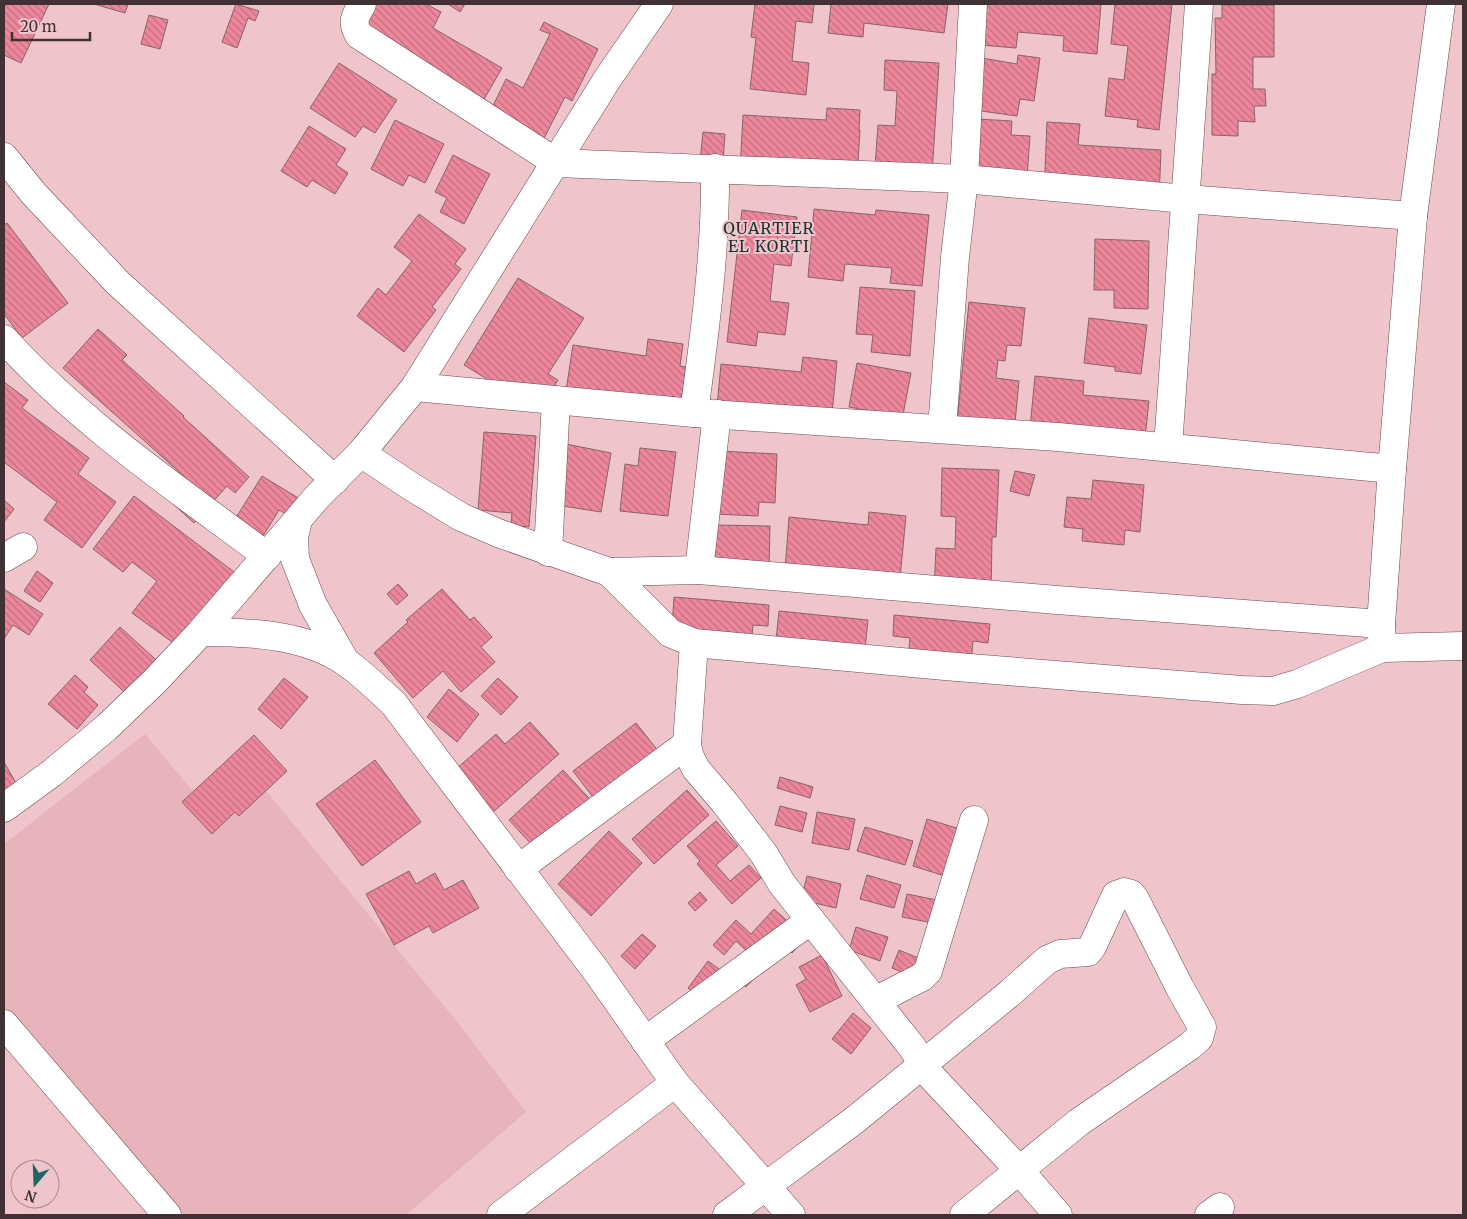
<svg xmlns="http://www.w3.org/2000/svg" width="1467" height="1219" font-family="Merriweather,serif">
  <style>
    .built { fill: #e7b4bc }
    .building { fill: url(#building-back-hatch); stroke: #896369 }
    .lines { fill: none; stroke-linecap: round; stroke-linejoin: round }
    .minor-casing { stroke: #6e4950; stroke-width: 29 }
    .tertiary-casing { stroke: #6e4950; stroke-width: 29 }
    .minor { stroke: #fff; stroke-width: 28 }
    .tertiary { stroke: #fff; stroke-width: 28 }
    .labels { text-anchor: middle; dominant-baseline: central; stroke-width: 4; stroke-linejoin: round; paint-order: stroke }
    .neighbourhood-label { font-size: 16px; letter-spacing: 1px; fill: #143633; stroke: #f0c4cb }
  </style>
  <defs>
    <pattern id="building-back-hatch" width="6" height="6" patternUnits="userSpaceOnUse" patternTransform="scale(1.25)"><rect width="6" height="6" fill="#ee879c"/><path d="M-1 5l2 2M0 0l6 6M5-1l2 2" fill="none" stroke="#c26f80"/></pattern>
  </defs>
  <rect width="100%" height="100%" fill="#f0c4cb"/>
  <!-- built -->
  <polygon class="built" points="145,734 219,822 262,786 459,1024 526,1112 406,1215 174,1215 4,1016 4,844"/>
  <!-- building -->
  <g class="building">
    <polygon points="4,4 49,4 21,63 4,55"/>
    <polygon points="94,4 128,4 125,13"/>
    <polygon points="236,4 259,11 255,21 248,18 237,48 222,42"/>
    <polygon points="376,4 426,4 441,12 433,28 502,68 479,108 358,35"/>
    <polygon points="448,4 465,4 460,12"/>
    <polygon points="755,4 814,4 812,23 796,21 792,61 809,63 806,95 750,89 756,38 751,37"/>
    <polygon points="831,4 948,4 944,33 864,23 863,37 828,33"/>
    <polygon points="984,4 1101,4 1097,54 1063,51 1064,36 1018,32 1016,48 981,45"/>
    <polygon points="1115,4 1172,4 1159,130 1137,127 1138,120 1105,116 1109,78 1124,80 1128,46 1111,44"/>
    <polygon points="1222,5 1274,5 1274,57 1253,57 1253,89 1265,89 1266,106 1254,106 1255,122 1238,121 1238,136 1212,135 1212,74 1216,74 1215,18 1222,18"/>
    <polygon points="149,15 168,20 160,49 141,44"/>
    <polygon points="544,22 598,49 572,101 565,97 535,156 485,122 506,79 523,88 550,34 540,30"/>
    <polygon points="1018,55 1040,58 1034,101 1020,99 1017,116 974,110 982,58 1017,64"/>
    <polygon points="885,60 939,63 932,175 875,166 878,125 895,126 897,91 884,90"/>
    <polygon points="339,63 397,100 375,133 363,126 355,137 310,108"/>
    <polygon points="827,108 860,110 859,130 860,130 857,177 740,171 743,115 826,120"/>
    <polygon points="977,119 1012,121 1011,135 1030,136 1027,177 973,179"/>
    <polygon points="395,120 444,144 425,183 409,175 403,186 371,169"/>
    <polygon points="1047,122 1080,124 1078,145 1161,150 1159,200 1044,194"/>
    <polygon points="309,126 346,149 336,165 348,173 335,194 312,180 307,187 281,171"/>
    <polygon points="703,132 725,134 723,162 700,161"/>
    <polygon points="453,155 490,174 464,224 440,212 447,198 435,192"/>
    <polygon points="814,209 875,215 876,210 929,215 922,286 890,283 892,268 845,264 843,281 808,277"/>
    <polygon points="742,210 797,217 791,266 774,264 770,301 789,303 785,335 758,332 756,346 727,342"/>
    <polygon points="419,214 466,249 455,264 461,269 432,307 436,310 404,352 357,316 378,288 386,295 412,261 394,247"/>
    <polygon points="7,223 68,303 22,338 4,314 4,225"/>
    <polygon points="1095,239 1149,241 1148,309 1114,308 1114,290 1094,290"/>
    <polygon points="518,278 584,318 548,374 558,380 539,411 464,365"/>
    <polygon points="860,287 915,291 910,356 871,352 873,335 856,334"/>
    <polygon points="969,302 1025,308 1021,346 1007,345 1005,361 998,360 996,378 1019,381 1015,423 957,423"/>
    <polygon points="1089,318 1147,325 1141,374 1115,371 1115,367 1084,363"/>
    <polygon points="98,329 127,355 122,360 184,416 183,417 249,477 235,493 227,486 194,523 169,500 187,479 63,368"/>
    <polygon points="648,339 683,344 680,366 686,367 679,416 564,404 573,345 646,356"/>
    <polygon points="803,357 837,361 831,425 716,417 721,364 801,372"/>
    <polygon points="857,363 911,373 902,420 880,413 849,407"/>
    <polygon points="1035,376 1084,381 1083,395 1149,401 1144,447 1029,438"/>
    <polygon points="4,382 28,400 22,408 89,458 78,474 116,502 82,548 44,520 57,502 4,462"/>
    <polygon points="484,432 536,436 529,527 511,525 512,513 478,510"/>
    <polygon points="561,443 611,453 601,512 550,504"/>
    <polygon points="640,448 676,452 668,516 620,511 625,464 638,466"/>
    <polygon points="718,451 777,454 775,503 759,502 758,516 715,514"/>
    <polygon points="942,468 999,470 996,537 992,537 991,600 934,590 936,548 955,549 956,517 941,516"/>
    <polygon points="1015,471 1035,475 1029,496 1010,491"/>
    <polygon points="262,476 300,499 290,516 279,510 255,549 227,532"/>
    <polygon points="1093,480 1144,485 1140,532 1125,530 1124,545 1082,541 1083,529 1064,527 1067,497 1091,499"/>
    <polygon points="134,496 238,575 179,647 132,613 157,581 132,562 123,572 93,549"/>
    <polygon points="4,500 14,509 4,522"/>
    <polygon points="869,512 906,516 900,578 785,570 789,517 868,525"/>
    <polygon points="716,525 770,526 769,569 714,580"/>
    <polygon points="37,571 53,583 40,602 24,591"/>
    <polygon points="398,584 408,595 397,605 387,594"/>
    <polygon points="4,589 43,614 29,635 13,625 4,639"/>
    <polygon points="442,589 470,620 474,617 492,637 481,647 495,662 461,692 443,671 413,698 374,653 408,622 406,620"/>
    <polygon points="674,597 769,605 768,626 753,625 751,647 672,628"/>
    <polygon points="779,611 868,620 864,659 775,650"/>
    <polygon points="894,615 990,624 988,643 973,641 971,664 908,658 910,638 893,636"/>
    <polygon points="120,627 165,668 134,701 90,660"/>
    <polygon points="75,675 88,687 84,692 98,705 77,729 48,704"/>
    <polygon points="284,678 308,697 281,729 258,709"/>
    <polygon points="498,678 518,697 501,715 481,696"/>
    <polygon points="449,689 479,714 457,742 427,717"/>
    <polygon points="530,722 559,754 492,813 455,770 496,734 505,744"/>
    <polygon points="636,723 667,762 599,805 573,771"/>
    <polygon points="254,735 287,771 239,816 235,812 212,834 182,802"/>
    <polygon points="375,760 421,822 362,866 316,804"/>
    <polygon points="4,762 20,790 4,799"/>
    <polygon points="563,770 597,807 544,858 509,820"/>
    <polygon points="780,777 813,787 810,798 777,788"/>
    <polygon points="687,790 709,815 654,864 632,839"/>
    <polygon points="780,806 807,813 802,832 775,825"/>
    <polygon points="817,812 855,819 849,850 812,843"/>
    <polygon points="927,819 963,830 948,877 913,866"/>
    <polygon points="716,821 738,846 716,865 730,881 749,865 761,878 732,904 697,864 700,861 687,846"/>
    <polygon points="865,827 913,841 905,865 857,851"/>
    <polygon points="609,831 642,863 591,916 558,884"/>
    <polygon points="409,871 416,884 435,873 444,890 463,880 479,908 433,933 429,926 394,945 366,894"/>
    <polygon points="867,875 901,885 894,908 860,899"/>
    <polygon points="807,876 841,884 836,908 801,900"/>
    <polygon points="700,892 707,900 695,911 688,903"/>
    <polygon points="907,894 942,901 938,924 902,917"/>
    <polygon points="774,909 806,938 792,953 781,943 760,972 746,987 735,977 753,957 736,941 724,955 713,945 736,920 751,934"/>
    <polygon points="856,927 888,937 880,961 849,950"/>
    <polygon points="642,934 656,946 635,969 621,956"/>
    <polygon points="899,950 928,962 921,980 892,968"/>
    <polygon points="822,955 842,996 810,1012 796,985 806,979 799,967"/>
    <polygon points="708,961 726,974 705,1001 688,988"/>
    <polygon points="853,1013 871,1028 851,1054 832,1039"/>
  </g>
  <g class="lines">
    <!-- minor casing -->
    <g class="minor-casing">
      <g id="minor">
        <path d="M 362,4 C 355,17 351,21 359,35 L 557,163 L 964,179 L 1186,199 L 1413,216"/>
        <polyline points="1441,4 1413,216 1392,469 1381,624 1382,648 1463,646"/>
        <polyline points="4,157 34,194 118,283 335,480"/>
        <path d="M 4,339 C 80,423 176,488 267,556"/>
        <polyline points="415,387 694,413 1058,437 1392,469"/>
        <path d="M 694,413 C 705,331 716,250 715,168"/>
        <polyline points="942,429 955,257 964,179 973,4"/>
        <polyline points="1168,447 1199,4"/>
        <polyline points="361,453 412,487 461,517 498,533 609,572 670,633 694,643 945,666 1242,690 1273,691 1297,684 1382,648"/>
        <polyline points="298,520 294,537 295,559 313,605 345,661"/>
        <polyline points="548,552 556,400"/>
        <polyline points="4,558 23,547"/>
        <polyline points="699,570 717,414"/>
        <polyline points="609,572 699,570 1057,600 1381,624"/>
        <path d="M 201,632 C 250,632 306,634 347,663 C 364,675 379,690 394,704 L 597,972 L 675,1083 L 791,1215"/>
        <polyline points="694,643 687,744 689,755 696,769 725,803 764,854 782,884 912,1047 930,1075 1019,1170 1058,1215"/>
        <polyline points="518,869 687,744"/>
        <polyline points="875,1001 922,977 928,971 974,820"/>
        <polyline points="4,1024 167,1215"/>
        <polyline points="645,1041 811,920"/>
        <polyline points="501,1215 675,1083"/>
        <polyline points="727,1215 856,1119 1010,993 1047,960 1060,954 1088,952 1092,947 1116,895 1124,892 1131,894 1135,899 1180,988 1202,1027 1199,1038 1190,1046 1079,1122 964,1215"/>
        <polyline points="1209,1215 1220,1207"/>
      </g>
    </g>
    <!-- tertiary casing -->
    <g class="tertiary-casing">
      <polyline id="tertiary" points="4,808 52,773 107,727 155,681 201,632 318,496 361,453 415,387 608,78 659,4"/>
    </g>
    <!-- minor -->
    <use href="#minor" class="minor"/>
    <!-- tertiary -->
    <use href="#tertiary" class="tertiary"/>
  </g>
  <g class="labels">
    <!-- neighbourhood labels -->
    <g class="neighbourhood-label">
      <text x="769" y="228">QUARTIER<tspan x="769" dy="18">EL KORTI</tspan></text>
    </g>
  </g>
  <!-- border -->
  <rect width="1467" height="1219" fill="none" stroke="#423134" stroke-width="10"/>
  <!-- north arrow -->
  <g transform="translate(35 1184) rotate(199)"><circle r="24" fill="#f0c4cb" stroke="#aa898f"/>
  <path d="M0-4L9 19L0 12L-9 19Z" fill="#1c6762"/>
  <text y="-8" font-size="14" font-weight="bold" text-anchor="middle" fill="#423134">N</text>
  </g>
  <!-- scale -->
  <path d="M12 32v8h78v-8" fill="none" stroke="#423134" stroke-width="2.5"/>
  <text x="20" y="32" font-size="15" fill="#423134" stroke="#f0c4cb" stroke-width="4" paint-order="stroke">20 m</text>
</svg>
